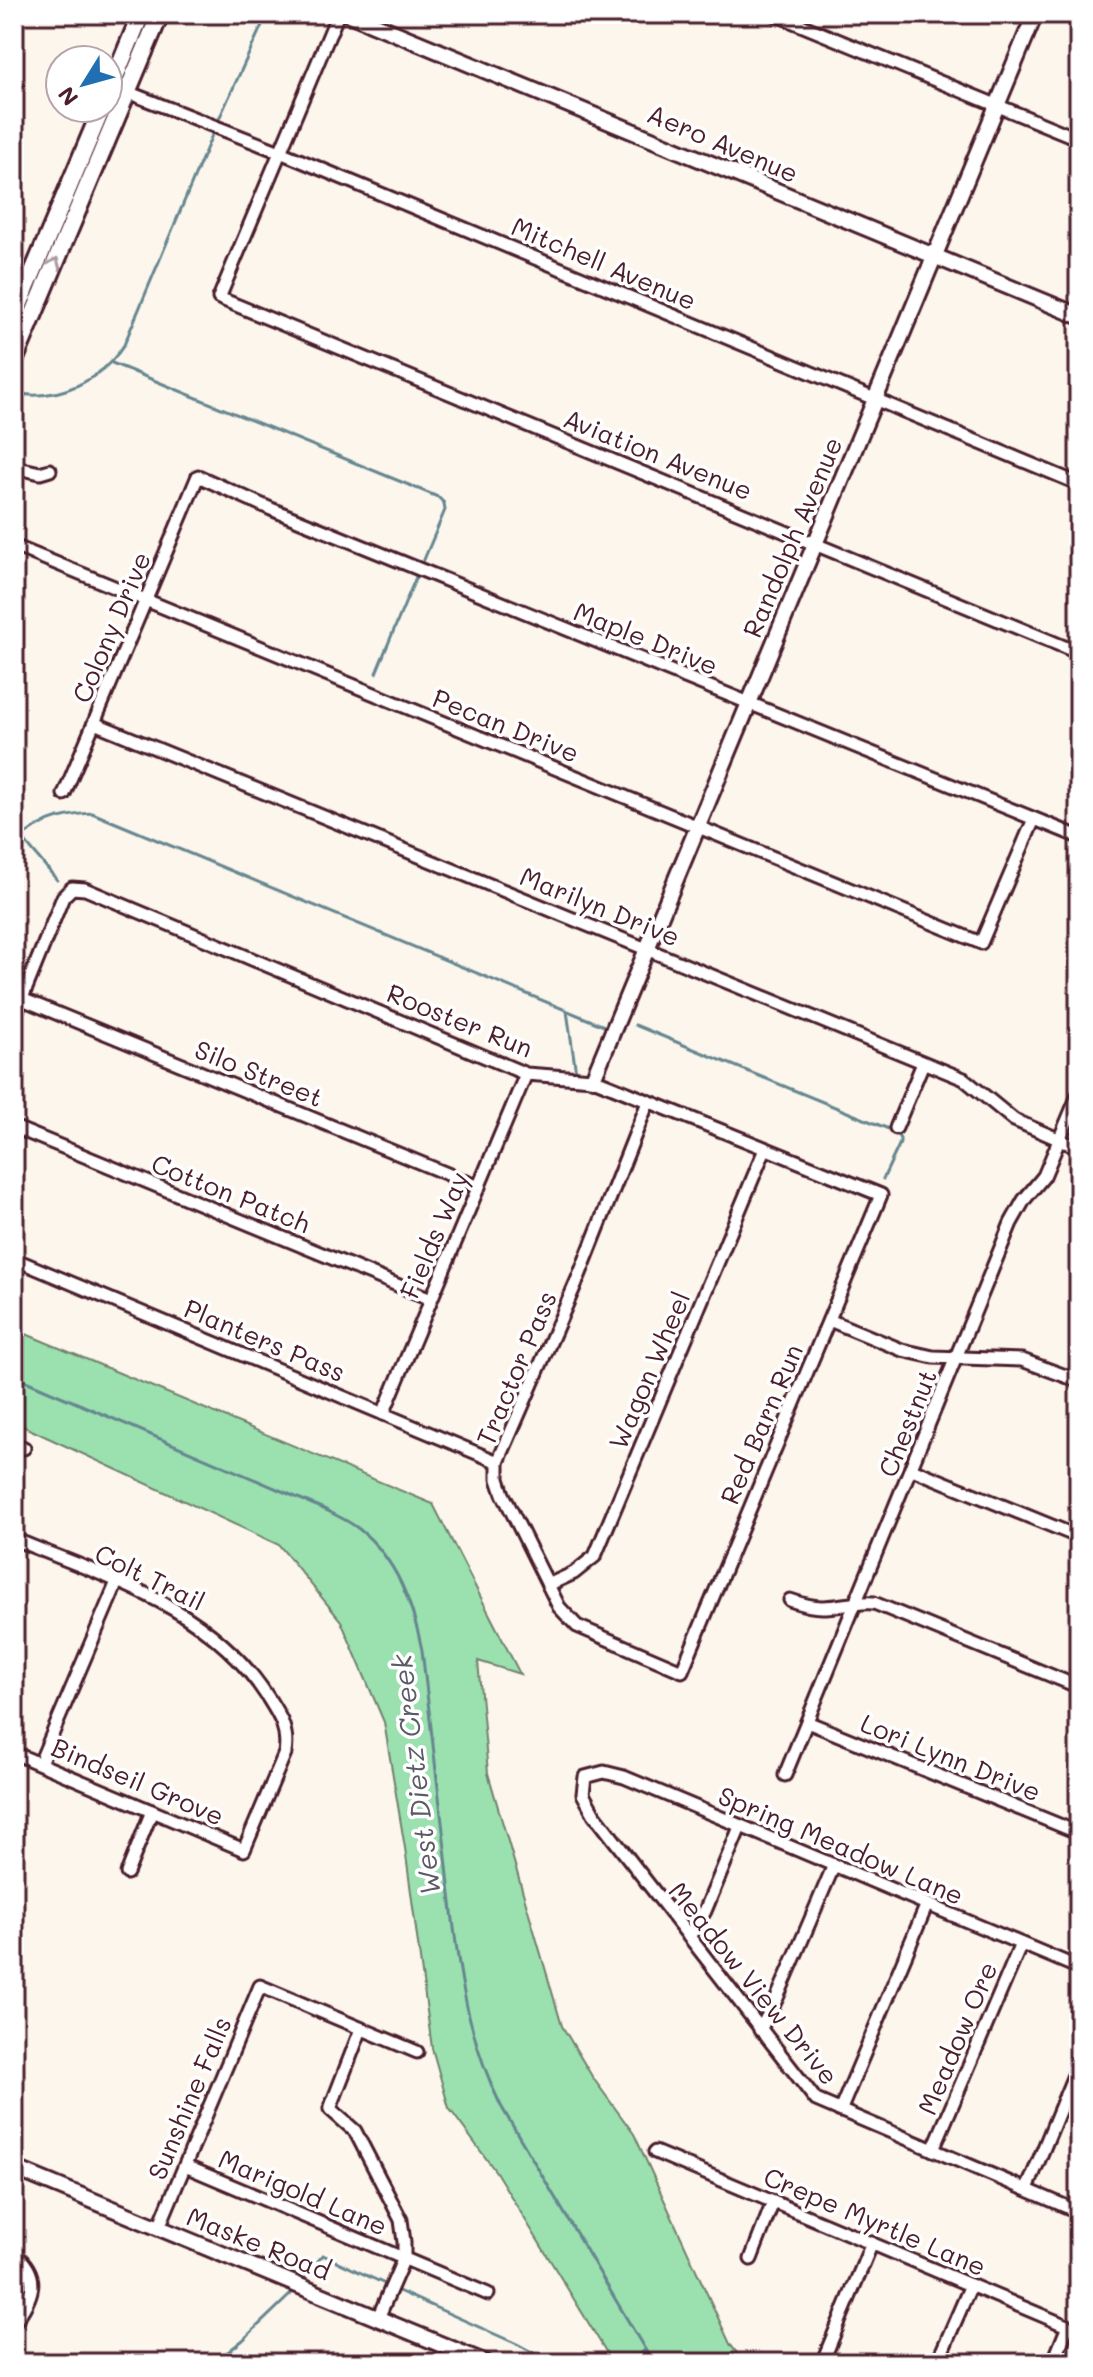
<svg xmlns="http://www.w3.org/2000/svg" width="1093" height="2377" font-family="Mali,sans-serif">
  <style>
    .green { fill: #9ae1af; stroke: #72806d; stroke-width: 2 }
    .lines { fill: none; stroke-linecap: round; stroke-linejoin: round }
    .stream { stroke: #66868f; stroke-width: 3 }
    .minor-casing { stroke: #4a1f2b; stroke-width: 17 }
    .tertiary-casing { stroke: #4a1f2b; stroke-width: 20 }
    .secondary-casing { stroke: #4a1f2b; stroke-width: 22 }
    .minor { stroke: #fff; stroke-width: 11 }
    .tertiary { stroke: #fff; stroke-width: 14 }
    .secondary { stroke: #fff; stroke-width: 16 }
    .oneway { stroke: #ae9aa0 }
    .labels { text-anchor: middle; dominant-baseline: central; stroke-width: 7; stroke-linejoin: round; paint-order: stroke }
    .street-label { font-size: 26px; fill: #4a1f2b; stroke: #fff }
    .water-label { font-size: 28px; font-style: italic; fill: #5a5b65; stroke: #fff }
  </style>
  <rect width="100%" height="100%" fill="#fcf6ed"/>
  <filter id="ink" filterUnits="userSpaceOnUse"><feTurbulence type="fractalNoise" baseFrequency=".0125" numOctaves="2"/><feDisplacementMap in="SourceGraphic" scale="16" xChannelSelector="R" yChannelSelector="G"/><feConvolveMatrix kernelMatrix="1 2 1 2 8 2 1 2 1" color-interpolation-filters="sRGB"/></filter>
  <g filter="url(#ink)">
    <!-- green -->
    <polygon class="green" points="14,1329 433,1504 520,1674 478,1661 488,1773 562,2026 593,2078 634,2134 730,2344 745,2363 613,2363 496,2172 449,2108 432,2048 405,1848 384,1722 341,1621 279,1545 14,1422"/>
    <g class="lines">
      <!-- stream -->
      <g class="stream">
        <polyline points="219,119 267,14"/>
        <polyline points="112,363 438,497 444,503 445,510 423,562"/>
        <path d="M 14,393 C 58,402 100,381 124,345 L 212,135"/>
        <polyline points="376,673 416,577"/>
        <polyline points="21,837 57,880"/>
        <path d="M 14,845 C 35,822 61,815 92,813 L 604,1026"/>
        <polyline points="567,1011 576,1073"/>
        <polyline points="635,1025 896,1132 900,1139 900,1143 883,1179"/>
        <path d="M 14,1376 L 326,1510 C 337,1516 349,1521 359,1529 C 397,1559 413,1605 422,1650 C 430,1719 438,1788 446,1857 C 455,1942 462,2027 501,2106 L 653,2363"/>
        <polyline points="304,2278 323,2255 387,2285"/>
        <polyline points="394,2289 517,2344 552,2363"/>
        <polyline points="214,2363 243,2340 293,2292"/>
        <polyline points="625,2363 645,2350"/>
      </g>
      <!-- minor casing -->
      <g class="minor-casing">
        <g id="minor">
          <polyline points="338,14 219,298 1079,653"/>
          <polyline points="774,14 1079,139"/>
          <polyline points="122,90 280,152 1079,484"/>
          <polyline points="14,467 40,473 50,470"/>
          <polyline points="14,546 981,943 1034,819"/>
          <polyline points="94,723 964,1079 1014,1120 1079,1148"/>
          <polyline points="64,794 198,476 271,509 1079,837"/>
          <polyline points="22,999 479,1187"/>
          <polyline points="14,1018 63,897 72,888 85,889 526,1074 593,1079 881,1195 682,1671 577,1626 559,1607 503,1494 498,1479 498,1462 579,1276 648,1102"/>
          <polyline points="14,1127 431,1299"/>
          <polyline points="896,1128 923,1063"/>
          <polyline points="14,1259 498,1462"/>
          <polyline points="829,1320 902,1350 933,1357 1022,1360 1079,1381"/>
          <polyline points="383,1414 526,1074"/>
          <polyline points="14,1444 24,1448"/>
          <polyline points="912,1469 1079,1537"/>
          <path d="M 14,1539 C 108,1578 209,1606 267,1696 C 279,1715 289,1729 285,1753 L 244,1850 L 14,1753"/>
          <polyline points="548,1585 574,1573 595,1556 765,1149"/>
          <path d="M 790,1600 C 801,1604 810,1607 822,1607 C 840,1607 857,1601 874,1603 L 1079,1687"/>
          <polyline points="807,1722 1079,1833"/>
          <polyline points="40,1763 117,1582"/>
          <polyline points="785,1775 1011,1223 1024,1200 1044,1176 1079,1093"/>
          <polyline points="127,1873 152,1811"/>
          <polyline points="689,1937 705,1911 740,1827"/>
          <polyline points="1079,1968 624,1777 604,1772 585,1777 583,1794 594,1814 816,2100 1079,2212"/>
          <polyline points="361,2029 330,2109 355,2131 401,2220 404,2242 404,2258 378,2318"/>
          <polyline points="760,2030 777,1998 834,1865"/>
          <polyline points="840,2111 927,1904"/>
          <polyline points="933,2150 1021,1944"/>
          <polyline points="655,2152 1079,2331"/>
          <polyline points="185,2166 488,2294"/>
          <polyline points="1027,2189 1079,2063"/>
          <polyline points="159,2227 260,1986 417,2052"/>
          <path d="M 14,2253 C 43,2277 32,2297 14,2323"/>
          <polyline points="751,2259 773,2202"/>
          <polyline points="822,2363 872,2243"/>
          <polyline points="937,2363 971,2285"/>
          <polyline points="1053,2363 1068,2326"/>
        </g>
      </g>
      <!-- tertiary casing -->
      <g class="tertiary-casing">
        <g id="tertiary">
          <polyline points="349,14 1079,316"/>
          <polyline points="593,1079 1035,14"/>
          <polyline points="14,2168 486,2363"/>
        </g>
      </g>
      <!-- secondary casing -->
      <g class="secondary-casing">
        <g id="secondary">
          <polyline points="108,94 141,14"/>
          <polyline points="14,317 102,108"/>
          <polyline points="14,361 160,14"/>
        </g>
      </g>
      <!-- minor -->
      <use href="#minor" class="minor"/>
      <!-- tertiary -->
      <use href="#tertiary" class="tertiary"/>
      <!-- secondary -->
      <use href="#secondary" class="secondary"/>
    </g>
    <!-- one-way arrows -->
    <defs><path id="oneway-chevron" d="M-2-3.5L2.5 0L-2 3.5" fill="none" stroke-width="1.6" stroke-linecap="round" stroke-linejoin="round" transform="scale(2)"/></defs>
    <use class="oneway" href="#oneway-chevron" transform="translate(55 263) rotate(-67)"/>
  </g>
  <g class="labels">
    <!-- street labels -->
    <g class="street-label">
      <text transform="translate(723 143) rotate(23)">Aero Avenue</text>
      <text transform="translate(604 263) rotate(23)">Mitchell Avenue</text>
      <text transform="translate(658 454) rotate(22)">Aviation Avenue</text>
      <text transform="translate(792 537) rotate(-67)">Randolph Avenue</text>
      <text transform="translate(111 627) rotate(-67)">Colony Drive</text>
      <text transform="translate(646 638) rotate(22)">Maple Drive</text>
      <text transform="translate(506 725) rotate(22)">Pecan Drive</text>
      <text transform="translate(600 906) rotate(22)">Marilyn Drive</text>
      <text transform="translate(460 1020) rotate(22)">Rooster Run</text>
      <text transform="translate(259 1073) rotate(22)">Silo Street</text>
      <text transform="translate(231 1193) rotate(22)">Cotton Patch</text>
      <text transform="translate(434 1235) rotate(-67)">Fields Way</text>
      <text transform="translate(265 1340) rotate(23)">Planters Pass</text>
      <text transform="translate(516 1368) rotate(-67)">Tractor Pass</text>
      <text transform="translate(649 1370) rotate(-67)">Wagon Wheel</text>
      <text transform="translate(907 1423) rotate(-68)">Chestnut</text>
      <text transform="translate(761 1424) rotate(-67)">Red Barn Run</text>
      <text transform="translate(150 1577) rotate(26)">Colt Trail</text>
      <text transform="translate(951 1757) rotate(22)">Lori Lynn Drive</text>
      <text transform="translate(138 1781) rotate(23)">Bindseil Grove</text>
      <text transform="translate(841 1845) rotate(23)">Spring Meadow Lane</text>
      <text transform="translate(754 1983) rotate(51)">Meadow View Drive</text>
      <text transform="translate(957 2038) rotate(-67)">Meadow Ore</text>
      <text transform="translate(189 2098) rotate(-67)">Sunshine Falls</text>
      <text transform="translate(303 2192) rotate(23)">Marigold Lane</text>
      <text transform="translate(875 2221) rotate(23)">Crepe Myrtle Lane</text>
      <text transform="translate(259 2243) rotate(22)">Maske Road</text>
    </g>
    <!-- water labels -->
    <g class="water-label">
      <text transform="translate(415 1775) rotate(-97)">West Dietz Creek</text>
    </g>
  </g>
  <!-- margin -->
  <rect width="1093" height="2377" fill="none" stroke="#fff" stroke-width="48"/>
  <rect x="24" y="24" width="1045" height="2329" fill="none" stroke="#4a1f2b" stroke-width="3" filter="url(#ink)"/>
  <!-- north arrow -->
  <g transform="translate(84 84) rotate(233)"><circle r="38" fill="#ffffff" stroke="#b7a5aa" stroke-width="2"/>
  <path d="M0-6L14 30L0 20L-14 30Z" fill="#1f6fb2"/>
  <text y="-12" font-size="22" font-weight="bold" text-anchor="middle" fill="#4a1f2b">N</text>
  </g>
</svg>
